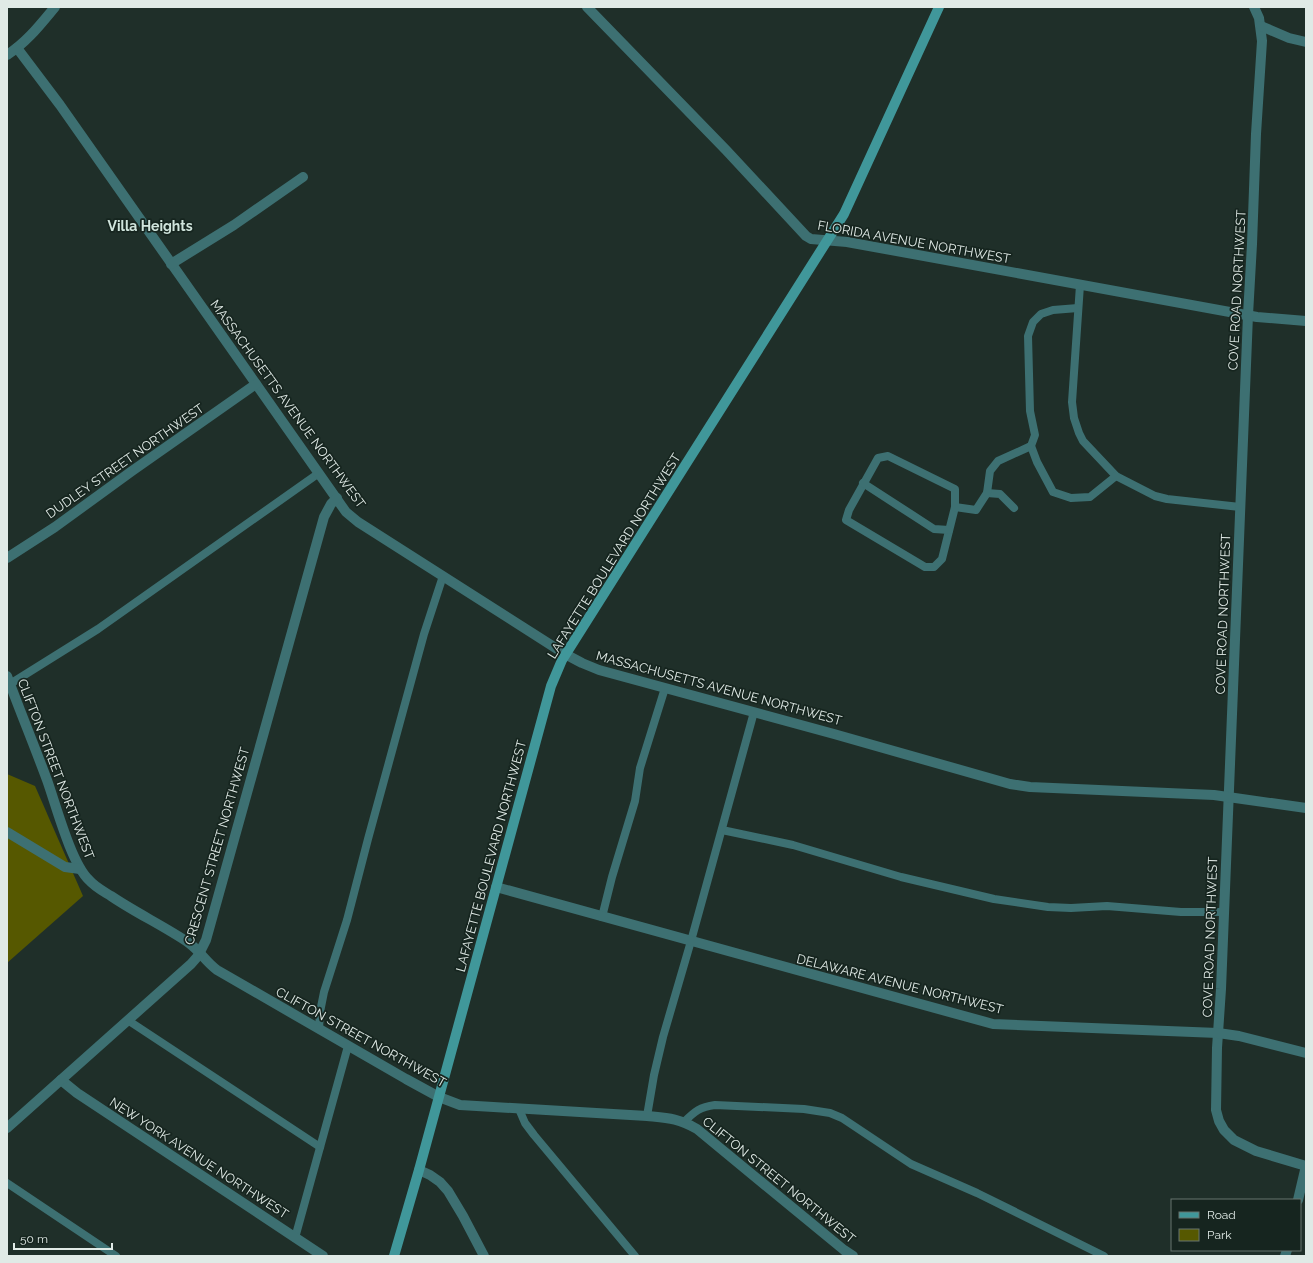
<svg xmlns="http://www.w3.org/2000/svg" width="1313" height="1263" font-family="Raleway,sans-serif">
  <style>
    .green { fill: #565800 }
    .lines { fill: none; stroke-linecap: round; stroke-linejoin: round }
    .lane { stroke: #3d7072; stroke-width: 8 }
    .street { stroke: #3d7072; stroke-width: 10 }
    .secondary { stroke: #40979a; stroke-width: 10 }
    .labels { text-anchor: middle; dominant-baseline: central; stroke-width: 3.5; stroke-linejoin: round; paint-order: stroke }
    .street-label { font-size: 13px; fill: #e0eae6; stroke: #16251f }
    .neighbourhood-label { font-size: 14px; font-weight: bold; fill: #d1e5dd; stroke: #16251f }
  </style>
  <rect width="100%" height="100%" fill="#1f2f29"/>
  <!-- green -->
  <polygon class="green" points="7,774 35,786 83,896 7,963"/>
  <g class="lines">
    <!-- lane -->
    <g class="lane">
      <polyline points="1080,285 1072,402 1074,418 1079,433 1083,441 1116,476 1155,496 1167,499 1240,507"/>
      <polyline points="1078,308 1053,310 1041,314 1033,322 1028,336 1030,411 1035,435 1031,446 1037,462 1053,492 1071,498 1090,497 1116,476"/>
      <polygon points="888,456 955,489 955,507 942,559 934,567 925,567 846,520 849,510 878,458"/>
      <polyline points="863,483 934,529 949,530"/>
      <polyline points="987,493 1000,494 1014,508"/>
      <polyline points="955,507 976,510 987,493 990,471 998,461 1031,446"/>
      <polyline points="10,684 98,629 319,473"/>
      <polyline points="722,830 793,845 901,877 994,899 1048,907 1071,908 1107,906 1181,912 1224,912"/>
      <polyline points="602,917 612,877 635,801 640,768 665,688"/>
      <polyline points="129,1021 320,1147"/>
      <polyline points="319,1029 320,1012 324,992 347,920 368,839 424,634 443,576"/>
      <polyline points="519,1109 525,1123 534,1135 635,1256"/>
      <polyline points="647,1116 654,1075 663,1037 691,941 754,712"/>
      <path d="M 684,1122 C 695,1111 700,1107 715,1105 L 804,1109 L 830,1113 L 842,1118 L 911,1164 L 977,1193 L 1104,1256"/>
      <polyline points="7,1183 116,1256"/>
      <polyline points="295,1238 348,1046"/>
    </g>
    <!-- street -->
    <g class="street">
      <polyline points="587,7 726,150 806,236 811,239 847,242 1257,317 1306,321"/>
      <polyline points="1254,7 1259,18 1262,41 1256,134 1252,244 1248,315 1221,989 1217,1048 1216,1110 1219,1121 1224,1130 1234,1140 1256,1151 1306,1166"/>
      <polyline points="1261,26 1289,38 1306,42"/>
      <polyline points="17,48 60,105 346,512 358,522 565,654 582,663 599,670 834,734 1010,784 1030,787 1214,795 1306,808"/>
      <path d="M 7,55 C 27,42 40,25 55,7"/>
      <polyline points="171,264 234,225 303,177"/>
      <polyline points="7,558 55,527 132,471 256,384"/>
      <path d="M 7,676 C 20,711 34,745 47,780 C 56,805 71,863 89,880 C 95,887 103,891 111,896 C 136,913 164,926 189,943 C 199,950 206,962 217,970 L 406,1079 L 439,1097 L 460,1105 L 647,1116 C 667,1118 678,1118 697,1129 L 844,1250 L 853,1256"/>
      <polyline points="7,832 65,867 80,869"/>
      <polyline points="496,887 993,1024 1218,1033 1239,1036 1306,1053"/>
      <polyline points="61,1080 77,1093 323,1256"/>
      <polyline points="7,1128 191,964 198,956 206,940 324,517 331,504 337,498"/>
      <polyline points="419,1170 430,1175 440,1182 448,1191 463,1216 484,1256"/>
      <polyline points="1298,1200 1306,1166"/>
      <polyline points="1285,1256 1287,1250"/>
    </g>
    <!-- secondary -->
    <polyline class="secondary" points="394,1256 419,1170 551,686 562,660 844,214 939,7"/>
  </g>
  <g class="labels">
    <!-- street labels -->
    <g class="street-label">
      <text transform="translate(914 242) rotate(10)">FLORIDA AVENUE NORTHWEST</text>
      <text transform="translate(1237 290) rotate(-87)">COVE ROAD NORTHWEST</text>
      <text transform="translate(288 404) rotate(54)">MASSACHUSETTS AVENUE NORTHWEST</text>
      <text transform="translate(125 461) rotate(-35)">DUDLEY STREET NORTHWEST</text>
      <text transform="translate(614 556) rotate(-58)">LAFAYETTE BOULEVARD NORTHWEST</text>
      <text transform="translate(1223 614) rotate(-88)">COVE ROAD NORTHWEST</text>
      <text transform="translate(719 688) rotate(15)">MASSACHUSETTS AVENUE NORTHWEST</text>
      <text transform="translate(56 769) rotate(69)">CLIFTON STREET NORTHWEST</text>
      <text transform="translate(217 846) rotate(-74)">CRESCENT STREET NORTHWEST</text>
      <text transform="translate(491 856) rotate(-75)">LAFAYETTE BOULEVARD NORTHWEST</text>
      <text transform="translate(1210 937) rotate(-88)">COVE ROAD NORTHWEST</text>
      <text transform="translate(900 984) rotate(14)">DELAWARE AVENUE NORTHWEST</text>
      <text transform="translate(361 1037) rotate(29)">CLIFTON STREET NORTHWEST</text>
      <text transform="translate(199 1158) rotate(33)">NEW YORK AVENUE NORTHWEST</text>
      <text transform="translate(779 1180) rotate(39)">CLIFTON STREET NORTHWEST</text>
    </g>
    <!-- neighbourhood labels -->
    <g class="neighbourhood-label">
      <text x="150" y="226">Villa Heights</text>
    </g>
  </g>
  <!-- border -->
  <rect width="1313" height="1263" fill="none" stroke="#e0eae6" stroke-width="16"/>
  <!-- legend -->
  <rect x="1171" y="1199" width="130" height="52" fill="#16251f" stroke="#67746f"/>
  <rect x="1179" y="1212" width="20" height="6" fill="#40979a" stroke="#67746f"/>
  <text x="1207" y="1219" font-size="12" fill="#e0eae6">Road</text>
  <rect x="1179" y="1229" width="20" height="12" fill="#565800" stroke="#67746f"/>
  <text x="1207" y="1239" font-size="12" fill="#e0eae6">Park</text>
  <!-- scale -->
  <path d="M14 1243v6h98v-6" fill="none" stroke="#e0eae6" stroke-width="2"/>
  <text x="20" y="1243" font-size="12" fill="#e0eae6" stroke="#16251f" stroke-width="3" paint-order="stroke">50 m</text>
</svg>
